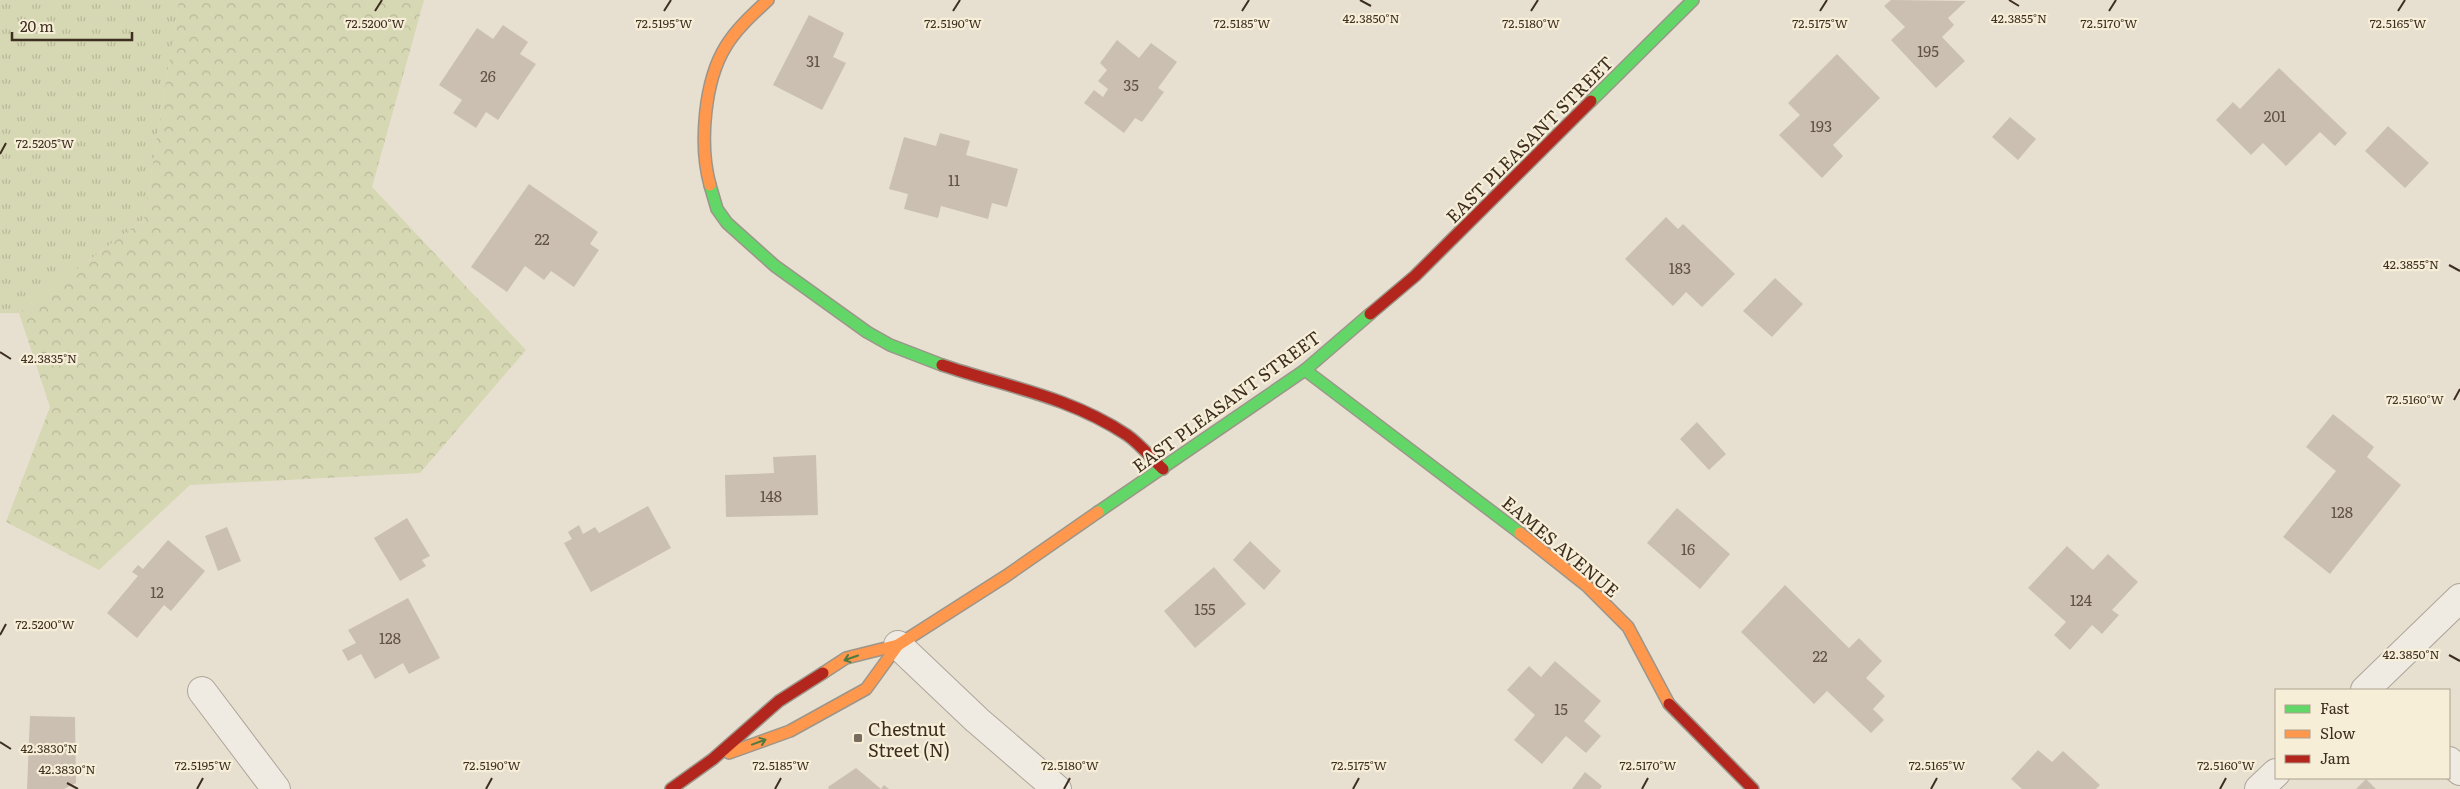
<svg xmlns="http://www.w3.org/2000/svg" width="2460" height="789" font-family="Literata,serif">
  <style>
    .grass { fill: url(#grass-tufts) }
    .forest { fill: url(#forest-crowns) }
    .building { fill: #cbbfb2 }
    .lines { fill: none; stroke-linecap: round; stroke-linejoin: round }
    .street-casing { stroke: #ada599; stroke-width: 30 }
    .fast-casing { stroke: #9c958a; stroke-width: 14 }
    .slow-casing { stroke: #9c958a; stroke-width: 14 }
    .jam-casing { stroke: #9c958a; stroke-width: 14 }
    .street { stroke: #efebe3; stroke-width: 28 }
    .fast { stroke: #63d668; stroke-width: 11 }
    .slow { stroke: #ff974d; stroke-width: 11 }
    .jam { stroke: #b3261e; stroke-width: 11 }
    .oneway { stroke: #4e7a40 }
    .ticks { fill: none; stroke: #3d2e20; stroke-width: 2 }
    .poi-dot { fill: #786c5e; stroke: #f7eed8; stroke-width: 2 }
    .labels { text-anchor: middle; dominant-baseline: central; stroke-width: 4.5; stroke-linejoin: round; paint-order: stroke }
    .number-label { font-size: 15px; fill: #605244 }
    .street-label { font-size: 18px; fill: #3d2e20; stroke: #f7eed8 }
    .poi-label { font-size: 18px; fill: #3d2e20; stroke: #f7eed8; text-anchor: start }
    .ticks-label { font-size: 12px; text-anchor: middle; fill: #3d2e20; stroke: #f7eed8; stroke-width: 4.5; stroke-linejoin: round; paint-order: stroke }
  </style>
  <defs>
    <pattern id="grass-tufts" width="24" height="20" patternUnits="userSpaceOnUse" patternTransform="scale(1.25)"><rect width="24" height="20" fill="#d6d7b3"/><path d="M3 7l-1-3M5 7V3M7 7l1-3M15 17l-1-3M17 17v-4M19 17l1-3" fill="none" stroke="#b9b99a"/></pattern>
    <pattern id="forest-crowns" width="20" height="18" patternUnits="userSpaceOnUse" patternTransform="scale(1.25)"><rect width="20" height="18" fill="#d6d7b3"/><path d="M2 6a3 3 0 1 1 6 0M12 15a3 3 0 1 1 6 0" fill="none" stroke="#b9b99a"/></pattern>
  </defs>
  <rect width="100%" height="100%" fill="#e7e0d1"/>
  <!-- grass -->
  <polygon class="grass" points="0,0 179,0 144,219 19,313 0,313"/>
  <!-- forest -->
  <polygon class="forest" points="179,0 424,0 372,187 526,350 420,473 190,485 99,570 6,522 50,407 19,313 144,219"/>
  <!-- building -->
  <g class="building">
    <polygon points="1891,0 1966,1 1948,18 1954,25 1942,37 1965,61 1936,88 1891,40 1905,27 1884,6"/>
    <polygon points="809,15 844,33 833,57 846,63 822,110 773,85"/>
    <polygon points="503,25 528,42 520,54 536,64 498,120 486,112 476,128 453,113 462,100 439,85 477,28 493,39"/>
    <polygon points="1117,40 1139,58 1151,43 1177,62 1158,88 1164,92 1142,122 1135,118 1124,133 1084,103 1094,90 1103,97 1108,89 1098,81 1107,70 1100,63"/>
    <polygon points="1837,54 1880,98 1833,145 1843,156 1822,178 1779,135 1800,115 1788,103"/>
    <polygon points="2279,68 2347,133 2335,146 2320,132 2286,166 2263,143 2251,155 2216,120 2233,102 2240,109"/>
    <polygon points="2010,117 2036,139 2018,160 1992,137"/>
    <polygon points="2388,126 2429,163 2405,188 2365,151"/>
    <polygon points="940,133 970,141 966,155 1018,169 1007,207 992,203 988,219 941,206 938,218 904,209 908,194 889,189 904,137 936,146"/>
    <polygon points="529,184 598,232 590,244 599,250 574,287 551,271 544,280 525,266 507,292 471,267"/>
    <polygon points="1666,217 1678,229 1683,224 1735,274 1702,307 1686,292 1673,306 1625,259"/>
    <polygon points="1775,278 1803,304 1772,337 1743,311"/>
    <polygon points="2333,414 2374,447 2367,457 2401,485 2330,574 2283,537 2336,471 2306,447"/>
    <polygon points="1697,422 1726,454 1709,470 1680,439"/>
    <polygon points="816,455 818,515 726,517 725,475 774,473 773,457"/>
    <polygon points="648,506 671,548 591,592 564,543 572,539 568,532 579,525 583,534 595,527 599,533"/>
    <polygon points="1677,508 1730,554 1700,589 1647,543"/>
    <polygon points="407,518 430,556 422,560 426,566 400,581 374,538"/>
    <polygon points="227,527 241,561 218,571 205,536"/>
    <polygon points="168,540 205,571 171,611 164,605 137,638 107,613 138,576 132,572 138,565 143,569"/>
    <polygon points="1250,541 1281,571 1264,590 1233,560"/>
    <polygon points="2067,546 2093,570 2108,554 2138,582 2112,610 2119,615 2102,634 2092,625 2070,650 2054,635 2066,622 2028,588"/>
    <polygon points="1214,567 1246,604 1195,648 1164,611"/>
    <polygon points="1785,585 1849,648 1859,638 1882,661 1866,678 1885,696 1873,709 1884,720 1871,733 1827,691 1814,704 1741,632"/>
    <polygon points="408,598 440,658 409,674 403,663 375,679 361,654 348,661 342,650 356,643 348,630"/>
    <polygon points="1555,661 1601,701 1584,721 1601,736 1586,753 1566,736 1542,764 1514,740 1535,715 1507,690 1529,666 1541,677"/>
    <polygon points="30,716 75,717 76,783 64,789 27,789"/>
    <polygon points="2038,750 2052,762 2063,751 2100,785 2096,789 2022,789 2011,779"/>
    <polygon points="856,768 881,789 884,785 889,789 829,789 828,787"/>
    <polygon points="1585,772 1602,786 1600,789 1572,789"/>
    <polygon points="2366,779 2376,789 2356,789"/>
  </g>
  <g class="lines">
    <!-- street casing -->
    <g class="street-casing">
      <g id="street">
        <polyline points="898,645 977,720 1057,789"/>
        <polyline points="2365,690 2460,598"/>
        <polyline points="202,691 276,789"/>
        <polyline points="2449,761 2460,771"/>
        <polyline points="2259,789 2276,773"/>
      </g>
    </g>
    <!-- fast casing -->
    <g class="fast-casing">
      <g id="fast">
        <polyline points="1591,101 1693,0"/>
        <polyline points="710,185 717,209 727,223 775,266 867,332 890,345 942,365"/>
        <polyline points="1305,370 1520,533"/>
        <polyline points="1098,512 1305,370 1370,314"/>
      </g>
    </g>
    <!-- slow casing -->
    <g class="slow-casing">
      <g id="slow">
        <path d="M 710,185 C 699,145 704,81 726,46 C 737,28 753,14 768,0"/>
        <polyline points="1520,533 1587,586 1628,627 1669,704"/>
        <polyline points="823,673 846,658 898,645 1006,576 1098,512"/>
        <polyline points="729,753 790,731 866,689 898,645"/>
      </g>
    </g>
    <!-- jam casing -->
    <g class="jam-casing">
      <g id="jam">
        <polyline points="1370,314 1415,276 1591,101"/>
        <path d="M 942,365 C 1007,387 1068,396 1127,435 C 1140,444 1151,458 1163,469"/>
        <polyline points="1669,704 1753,789"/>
        <polyline points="671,789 713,759 779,701 823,673"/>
      </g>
    </g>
    <!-- street -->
    <use href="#street" class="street"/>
    <!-- fast -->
    <use href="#fast" class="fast"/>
    <!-- slow -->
    <use href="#slow" class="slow"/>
    <!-- jam -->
    <use href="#jam" class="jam"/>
  </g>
  <!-- one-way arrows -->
  <defs><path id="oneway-shaft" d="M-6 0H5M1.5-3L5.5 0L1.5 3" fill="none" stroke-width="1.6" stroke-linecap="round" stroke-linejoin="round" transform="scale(1.25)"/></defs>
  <g class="oneway">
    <use href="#oneway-shaft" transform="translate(851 658) rotate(161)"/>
    <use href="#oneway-shaft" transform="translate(759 742) rotate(-20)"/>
  </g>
  <!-- ticks -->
  <path class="ticks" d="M 1360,0 L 1371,6M 2009,0 L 2019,6M 375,11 L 382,0M 664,11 L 671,0M 953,11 L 960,0M 1242,11 L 1249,0M 1531,11 L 1538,0M 1820,11 L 1827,0M 2109,11 L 2116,0M 2398,11 L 2405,0M 0,154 L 6,143M 2449,265 L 2460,271M 0,352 L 11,359M 2454,400 L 2460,389M 0,635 L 6,624M 2449,655 L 2460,661M 0,742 L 11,749M 67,783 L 78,789M 197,789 L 203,778M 486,789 L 492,778M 775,789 L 781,778M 1064,789 L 1070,778M 1353,789 L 1359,778M 1642,789 L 1648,778M 1931,789 L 1937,778M 2220,789 L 2226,778"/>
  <!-- markers -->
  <rect class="poi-dot" x="853" y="733" width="10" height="10" rx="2.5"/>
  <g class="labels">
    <!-- number labels -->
    <g class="number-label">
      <text x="1928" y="50">195</text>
      <text x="813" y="60">31</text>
      <text x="488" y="75">26</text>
      <text x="1131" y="84">35</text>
      <text x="2275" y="115">201</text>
      <text x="1821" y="125">193</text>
      <text x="954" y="179">11</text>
      <text x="542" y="238">22</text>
      <text x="1680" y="267">183</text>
      <text x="771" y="495">148</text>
      <text x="2342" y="511">128</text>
      <text x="1688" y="548">16</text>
      <text x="157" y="591">12</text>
      <text x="2081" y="599">124</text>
      <text x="1205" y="608">155</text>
      <text x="390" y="637">128</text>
      <text x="1820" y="655">22</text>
      <text x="1561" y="708">15</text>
    </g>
    <!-- street labels -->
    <g class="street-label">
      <text transform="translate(1529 139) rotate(-45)">EAST PLEASANT STREET</text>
      <text transform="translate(1226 401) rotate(-36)">EAST PLEASANT STREET</text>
      <text transform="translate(1561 546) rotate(40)">EAMES AVENUE</text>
    </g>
    <!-- poi labels -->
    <g class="poi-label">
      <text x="868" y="728">Chestnut<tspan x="868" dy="21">Street (N)</tspan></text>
    </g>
  </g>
  <g class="ticks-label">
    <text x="1371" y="23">42.3850°N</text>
    <text x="2019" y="23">42.3855°N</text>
    <text x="375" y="28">72.5200°W</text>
    <text x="664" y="28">72.5195°W</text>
    <text x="953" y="28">72.5190°W</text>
    <text x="1242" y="28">72.5185°W</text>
    <text x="1531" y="28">72.5180°W</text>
    <text x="1820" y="28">72.5175°W</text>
    <text x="2109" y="28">72.5170°W</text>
    <text x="2398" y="28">72.5165°W</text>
    <text x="45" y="148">72.5205°W</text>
    <text x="2411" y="269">42.3855°N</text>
    <text x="49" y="363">42.3835°N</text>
    <text x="2415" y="404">72.5160°W</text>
    <text x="45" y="629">72.5200°W</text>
    <text x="2411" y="659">42.3850°N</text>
    <text x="49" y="753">42.3830°N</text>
    <text x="203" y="770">72.5195°W</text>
    <text x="492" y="770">72.5190°W</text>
    <text x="781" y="770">72.5185°W</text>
    <text x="1070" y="770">72.5180°W</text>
    <text x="1359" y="770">72.5175°W</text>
    <text x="1648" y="770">72.5170°W</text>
    <text x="1937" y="770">72.5165°W</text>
    <text x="2226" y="770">72.5160°W</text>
    <text x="67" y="774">42.3830°N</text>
  </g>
  <!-- legend -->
  <rect x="2275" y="689" width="175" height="90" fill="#f7eed8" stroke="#ada18e"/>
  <rect x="2285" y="705" width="25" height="8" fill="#63d668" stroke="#ada18e"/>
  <text x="2320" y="714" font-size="15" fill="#3d2e20">Fast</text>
  <rect x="2285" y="730" width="25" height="8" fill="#ff974d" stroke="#ada18e"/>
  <text x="2320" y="739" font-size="15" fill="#3d2e20">Slow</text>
  <rect x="2285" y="755" width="25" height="8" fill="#b3261e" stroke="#ada18e"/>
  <text x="2320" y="764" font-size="15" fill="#3d2e20">Jam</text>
  <!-- scale -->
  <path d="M12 32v8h120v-8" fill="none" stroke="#3d2e20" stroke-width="2.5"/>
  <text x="20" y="32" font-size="15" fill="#3d2e20" stroke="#f7eed8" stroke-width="4" paint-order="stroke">20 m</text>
</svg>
